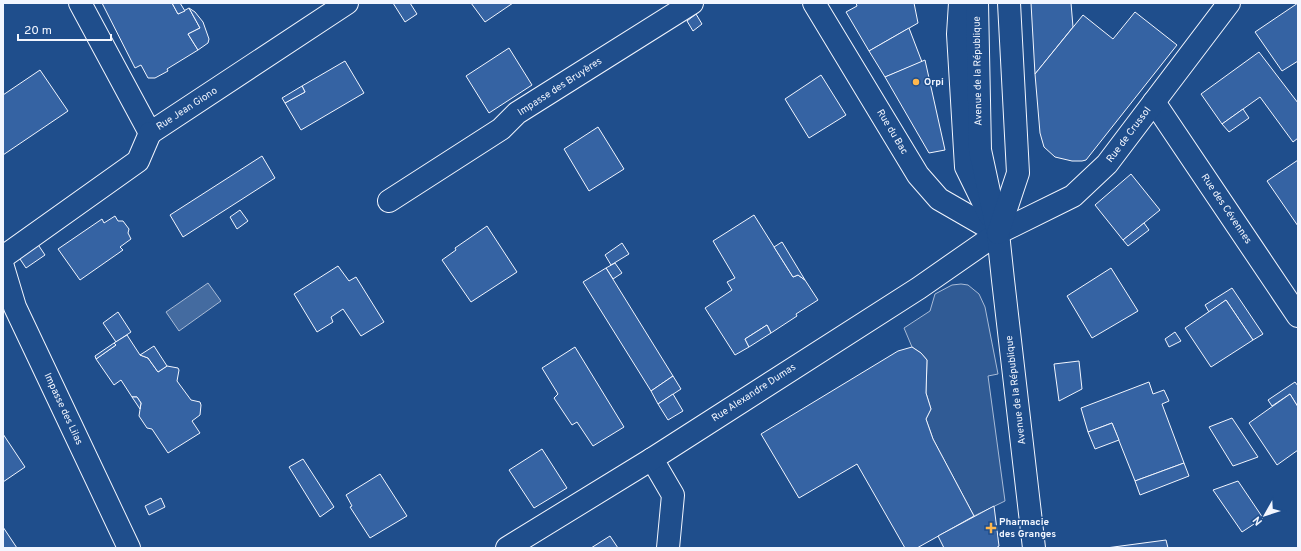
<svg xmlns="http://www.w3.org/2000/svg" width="1301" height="551" font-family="Overpass,sans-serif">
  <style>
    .built { fill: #305b95; stroke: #a8bbd7 }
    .water { fill: #446ba0; stroke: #a8bbd7 }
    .building { fill: #3563a3; stroke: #f2f6ff }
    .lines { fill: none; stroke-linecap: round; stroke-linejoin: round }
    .minor-casing { stroke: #f2f6ff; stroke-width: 24 }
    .major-casing { stroke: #f2f6ff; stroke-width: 24 }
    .minor { stroke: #1f4e8c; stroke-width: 22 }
    .major { stroke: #1f4e8c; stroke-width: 22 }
    .poi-dot { fill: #ffb74d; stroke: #1f4e8c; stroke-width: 1.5 }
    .labels { text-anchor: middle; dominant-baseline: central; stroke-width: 3; stroke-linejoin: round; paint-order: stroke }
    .street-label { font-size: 10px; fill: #f2f6ff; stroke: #1f4e8c }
    .poi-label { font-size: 10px; font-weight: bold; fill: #f2f6ff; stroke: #1f4e8c; text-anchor: start }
  </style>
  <rect width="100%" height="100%" fill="#1f4e8c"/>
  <!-- built -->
  <polygon class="built" points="961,284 968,285 979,294 985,307 998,374 988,376 1005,501 974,516 933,439 926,419 931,409 926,393 927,360 921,353 912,347 904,328 930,311 935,294 952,285"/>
  <!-- water -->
  <polygon class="water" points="208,283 221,301 179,331 166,312"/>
  <!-- building -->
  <g class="building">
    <polygon points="102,3 172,3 178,14 189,8 200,28 188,34 198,50 167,69 168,71 155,78 148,78 141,65 135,68"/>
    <polygon points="172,3 180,3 185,11 178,14"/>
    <polygon points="393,3 410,3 417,14 405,22"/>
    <polygon points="471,3 513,3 485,22"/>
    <polygon points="856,3 914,3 918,23 869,51 846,12 857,6"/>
    <polygon points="1031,3 1071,3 1073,27 1035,74"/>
    <polygon points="1298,3 1298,61 1282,71 1255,32"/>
    <polygon points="189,8 195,12 203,22 209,39 208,43 198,50 188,34 200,28"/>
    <polygon points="1135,12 1177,45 1086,160 1082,161 1072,161 1055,157 1044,147 1040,133 1035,74 1083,15 1113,39"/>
    <polygon points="696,14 702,24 693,31 687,21"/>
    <polygon points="909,28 922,62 885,77 869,51"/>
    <polygon points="509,48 532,85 489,113 466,76"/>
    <polygon points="1259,52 1298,103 1298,138 1293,142 1260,97 1222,124 1201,94"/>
    <polygon points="925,60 945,150 929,153 885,77"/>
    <polygon points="345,61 364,93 301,130 285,103 305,92 302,86"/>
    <polygon points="40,70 68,111 3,155 3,95"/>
    <polygon points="821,75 846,115 809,138 785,99"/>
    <polygon points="302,86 305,92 285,103 282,98"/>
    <polygon points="1243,109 1249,118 1229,132 1222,124"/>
    <polygon points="598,127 624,169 589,191 564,149"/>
    <polygon points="262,156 275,178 183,237 170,215"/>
    <polygon points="1298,160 1298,226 1267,181"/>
    <polygon points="1131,174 1160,210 1123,240 1095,205"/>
    <polygon points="240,210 248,221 237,229 230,217"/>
    <polygon points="754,215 793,277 798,275 805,280 818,300 796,314 797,316 771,333 767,325 745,339 749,347 735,355 705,308 732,290 727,282 735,278 713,241"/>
    <polygon points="115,216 118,221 123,221 129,229 128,233 131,239 120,247 123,250 80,280 58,249 102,219 104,223"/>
    <polygon points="1144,223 1149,230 1128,246 1123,240"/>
    <polygon points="487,226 517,272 471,302 442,260 456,250 455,248"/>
    <polygon points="782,242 805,280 798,275 793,277 774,247"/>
    <polygon points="37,243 45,255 26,268 18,256"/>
    <polygon points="622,243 629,254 611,265 605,255"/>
    <polygon points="615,263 622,273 613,279 606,268"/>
    <polygon points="338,266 349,281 356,277 384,322 361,336 343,309 331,317 333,322 317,332 294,294"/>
    <polygon points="606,268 673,376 651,391 583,282"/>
    <polygon points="1111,268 1138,311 1092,338 1067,296"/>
    <polygon points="1232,288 1263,334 1253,340 1226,300 1209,312 1205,305"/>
    <polygon points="1226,300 1253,340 1211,367 1185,328"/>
    <polygon points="118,312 131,332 116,342 103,323"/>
    <polygon points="767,325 771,333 749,347 745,339"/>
    <polygon points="1175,332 1181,341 1169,347 1165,339"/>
    <polygon points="127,335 140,355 148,358 158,372 167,366 178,368 179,370 177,381 191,400 200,402 201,405 200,415 192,421 200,433 168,453 152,429 147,428 139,416 141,403 137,397 132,397 121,380 114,385 96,359 116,345 114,343"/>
    <polygon points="114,343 116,345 96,359 95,356"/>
    <polygon points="154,346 167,366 158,372 148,358 140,355"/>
    <polygon points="575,347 624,427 593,446 577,422 572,425 554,398 558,394 542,368"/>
    <polygon points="912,347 921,353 927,360 926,393 931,409 926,419 933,439 974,516 917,548 905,548 857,464 799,498 761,434 898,351"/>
    <polygon points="1079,361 1082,389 1059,401 1054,364"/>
    <polygon points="673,376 681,389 658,404 651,391"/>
    <polygon points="1149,382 1153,394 1164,390 1169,401 1162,404 1184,463 1135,481 1112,423 1088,432 1081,408"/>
    <polygon points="1295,382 1298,386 1298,407 1290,394 1272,406 1268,400"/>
    <polygon points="673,394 683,411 668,420 658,404"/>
    <polygon points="1290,394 1298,407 1298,450 1277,465 1249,423"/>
    <polygon points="132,397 137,397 141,403 140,409"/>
    <polygon points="1232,418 1258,457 1233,466 1209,427"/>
    <polygon points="1112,423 1119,440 1095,449 1088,432"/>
    <polygon points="3,434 25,467 3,482"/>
    <polygon points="542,449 567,488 534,508 509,470"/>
    <polygon points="303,459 334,507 320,517 289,467"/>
    <polygon points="1184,463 1189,476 1140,495 1135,481"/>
    <polygon points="380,474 407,516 370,538 350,507 352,506 346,495"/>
    <polygon points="1238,481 1263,518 1242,532 1213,490"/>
    <polygon points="161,498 165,507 149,515 145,506"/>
    <polygon points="994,506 999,546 996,548 944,548 938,536"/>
    <polygon points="3,527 17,548 3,548"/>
    <polygon points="610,536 618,548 591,548"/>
    <polygon points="1166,540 1168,548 1106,548"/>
  </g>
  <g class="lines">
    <!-- minor casing -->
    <g class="minor-casing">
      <g id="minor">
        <polyline points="80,3 150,133 347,3"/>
        <polyline points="814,3 918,175 939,199 998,233"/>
        <polyline points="960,3 958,34 966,167 990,216"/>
        <polyline points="1154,102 1298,316"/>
        <polyline points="389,201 501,129 517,113 692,3"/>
        <polyline points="3,257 138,161 150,133"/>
        <polyline points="3,267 15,307 129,548"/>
        <polyline points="652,459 673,495 668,548"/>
        <polyline points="507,548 652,459 919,288 998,233 1073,196 1107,164 1229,3"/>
      </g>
    </g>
    <!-- major casing -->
    <g class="major-casing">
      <g id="major">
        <polyline points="977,3 980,150 998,233 1003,280 1034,548"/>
        <polyline points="998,233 1018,173 1009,3"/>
      </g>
    </g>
    <!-- minor -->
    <use href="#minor" class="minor"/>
    <!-- major -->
    <use href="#major" class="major"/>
  </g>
  <!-- markers -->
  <g class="poi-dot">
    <circle cx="916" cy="82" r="4"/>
    <path d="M989 522h4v4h4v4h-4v4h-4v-4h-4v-4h4z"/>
  </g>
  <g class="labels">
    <!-- street labels -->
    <g class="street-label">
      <text transform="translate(978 71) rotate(-91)">Avenue de la République</text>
      <text transform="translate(560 87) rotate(-33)">Impasse des Bruyères</text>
      <text transform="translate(187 109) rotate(-33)">Rue Jean Giono</text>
      <text transform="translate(892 132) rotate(59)">Rue du Bac</text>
      <text transform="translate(1129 135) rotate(-53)">Rue de Crussol</text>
      <text transform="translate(1226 209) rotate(56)">Rue des Cévennes</text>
      <text transform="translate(1016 390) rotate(-97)">Avenue de la République</text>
      <text transform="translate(754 393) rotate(-33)">Rue Alexandre Dumas</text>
      <text transform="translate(63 409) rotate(65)">Impasse des Lilas</text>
    </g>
    <!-- poi labels -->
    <g class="poi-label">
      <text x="924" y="82">Orpi</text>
      <text x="999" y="522">Pharmacie<tspan x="999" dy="12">des Granges</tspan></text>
    </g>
  </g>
  <!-- border -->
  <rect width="1301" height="551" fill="none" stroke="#f2f6ff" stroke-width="8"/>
  <!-- north arrow -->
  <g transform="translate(1265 515) rotate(231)" stroke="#1f4e8c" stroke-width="3" paint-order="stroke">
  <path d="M0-3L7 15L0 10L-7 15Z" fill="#f2f6ff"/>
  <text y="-6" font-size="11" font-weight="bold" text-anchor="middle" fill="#f2f6ff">N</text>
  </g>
  <!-- scale -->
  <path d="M18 34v6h93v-6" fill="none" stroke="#f2f6ff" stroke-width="2"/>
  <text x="24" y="34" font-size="12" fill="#f2f6ff" stroke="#1f4e8c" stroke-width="3" paint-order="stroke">20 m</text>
</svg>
